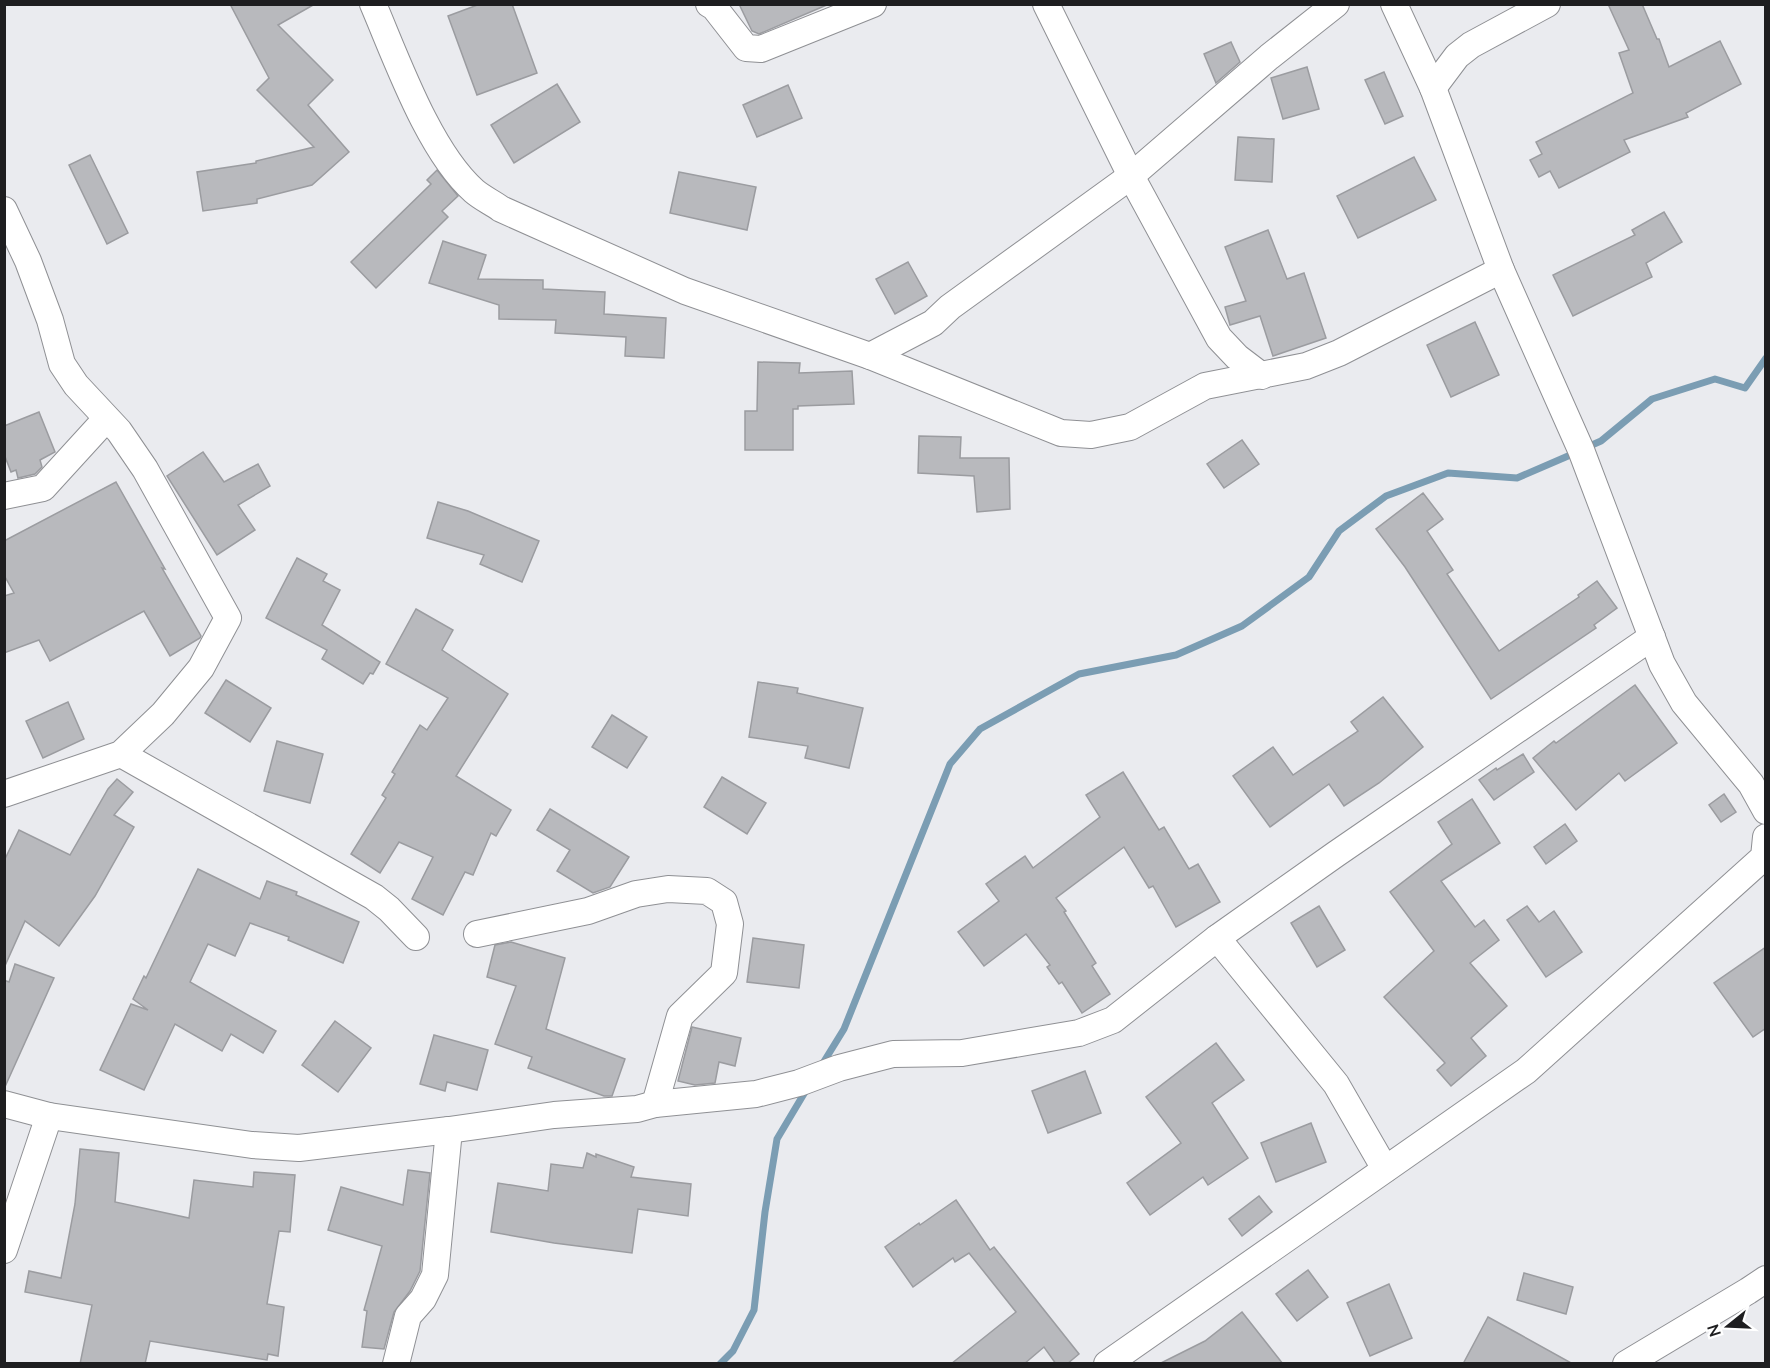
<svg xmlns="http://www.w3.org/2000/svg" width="1770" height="1368" font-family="Mulish,sans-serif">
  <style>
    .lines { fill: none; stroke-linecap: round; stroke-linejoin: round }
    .stream { stroke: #7b9db3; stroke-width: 7 }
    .building { fill: #b8b9bd; stroke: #9b9ca0; stroke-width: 1.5 }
    .minor-casing { stroke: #8f9094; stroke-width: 28 }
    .minor { stroke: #fff; stroke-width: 26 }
  </style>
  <rect width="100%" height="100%" fill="#eaebef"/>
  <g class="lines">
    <!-- stream -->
    <g class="stream">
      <polyline points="1585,448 1601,441 1652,399 1715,379 1745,388 1766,358"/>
      <polyline points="820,1068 844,1029 950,764 980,729 1079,674 1176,655 1242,626 1309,577 1339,531 1386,496 1448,473 1517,478 1575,453"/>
      <polyline points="720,1364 733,1351 754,1310 765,1212 777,1139 808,1087"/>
    </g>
  </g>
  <!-- building -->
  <g class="building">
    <polygon points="230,4 315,4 278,25 333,80 308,105 349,152 312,185 257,199 257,203 203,211 197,172 256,163 256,161 314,147 257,90 269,78"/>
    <polygon points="480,4 512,4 537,73 477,95 448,16"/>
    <polygon points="739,4 829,4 759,34 752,31"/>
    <polygon points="1608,4 1642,4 1657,39 1659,39 1669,67 1720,41 1741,84 1686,113 1688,117 1624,140 1630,152 1559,188 1550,171 1539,177 1530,160 1542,154 1536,142 1633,93 1619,53 1629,50"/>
    <polygon points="1231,42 1240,62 1216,83 1204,54"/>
    <polygon points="1307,67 1319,109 1283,119 1271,78"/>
    <polygon points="1384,72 1403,116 1385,124 1365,80"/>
    <polygon points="557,84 580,122 514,163 491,125"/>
    <polygon points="788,85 802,118 757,137 743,105"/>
    <polygon points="1238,137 1274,139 1272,182 1235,180"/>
    <polygon points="90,155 128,233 107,244 69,165"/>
    <polygon points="1414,157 1436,200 1358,238 1337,196"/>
    <polygon points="437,170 458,196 442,211 448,217 376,288 351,262 431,184 427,180"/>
    <polygon points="679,172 756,187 747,230 670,213"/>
    <polygon points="1664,212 1682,242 1646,263 1652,277 1573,316 1553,275 1635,235 1632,230"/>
    <polygon points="1268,230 1287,279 1304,273 1326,338 1273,356 1260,316 1230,325 1225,307 1246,301 1225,247"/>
    <polygon points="443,241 486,255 478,279 543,280 543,289 605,292 604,314 666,318 664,358 625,356 626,337 555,333 556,320 499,319 499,305 429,283"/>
    <polygon points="908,262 927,296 895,314 876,279"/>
    <polygon points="1475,322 1499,375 1451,397 1427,345"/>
    <polygon points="758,362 800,363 799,373 852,371 854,404 798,406 798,409 793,409 793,450 745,450 745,411 757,411"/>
    <polygon points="39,412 55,452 40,460 42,467 35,474 18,478 16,470 11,472 4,454 4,426"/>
    <polygon points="919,436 961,437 960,458 1009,458 1010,509 977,512 974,476 918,473"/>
    <polygon points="1242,440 1259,464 1224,488 1207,464"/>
    <polygon points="203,452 224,482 258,464 270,486 238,505 255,530 217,555 167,476"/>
    <polygon points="116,482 165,569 162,568 201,636 200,638 170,656 144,611 50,661 39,640 4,653 4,596 14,593 4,575 4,541"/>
    <polygon points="1423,493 1443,519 1427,531 1453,570 1447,574 1499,651 1579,597 1578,595 1597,581 1617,608 1594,625 1596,628 1491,699 1405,567 1376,529"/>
    <polygon points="438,502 468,511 539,541 522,582 480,564 484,555 427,538"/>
    <polygon points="297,558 327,574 323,581 340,590 322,625 380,662 373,674 370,673 363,684 322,659 327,650 266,618"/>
    <polygon points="416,609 453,630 442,650 508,694 456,776 511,810 496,836 491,833 473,875 465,872 443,915 412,899 433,857 399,842 380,873 351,854 386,798 382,795 395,774 392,772 420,725 427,730 448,698 386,664"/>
    <polygon points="226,680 271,708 250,742 205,713"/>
    <polygon points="758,682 798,688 797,693 863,708 849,768 805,758 808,746 749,737"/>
    <polygon points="1635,685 1677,743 1625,781 1619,773 1576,810 1533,758 1554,741 1556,743"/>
    <polygon points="1383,697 1423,747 1379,783 1344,806 1329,784 1270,827 1233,776 1273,747 1293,775 1358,731 1351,722"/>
    <polygon points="68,702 84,739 43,758 26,721"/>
    <polygon points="612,715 647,737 627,768 592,747"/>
    <polygon points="277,741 323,754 310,803 264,791"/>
    <polygon points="1523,754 1534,772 1494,800 1479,780 1496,768 1497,770"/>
    <polygon points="1123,772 1159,830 1164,827 1189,869 1198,864 1220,902 1176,927 1153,886 1149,888 1124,847 1056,898 1066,911 1064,912 1096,963 1092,966 1110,994 1082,1013 1062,982 1059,984 1047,967 1050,965 1026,934 984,966 958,932 999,901 986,884 1025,856 1033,868 1100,817 1086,795"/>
    <polygon points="722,777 766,803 747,834 704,807"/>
    <polygon points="117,779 133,792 114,815 134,827 95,896 59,946 25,921 4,968 4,861 19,830 70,855 108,789"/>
    <polygon points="1724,794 1736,812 1721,822 1709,805"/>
    <polygon points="1472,799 1500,843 1441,881 1475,927 1484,920 1499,940 1470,963 1507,1006 1471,1038 1486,1056 1451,1086 1437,1070 1445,1063 1384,997 1434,951 1390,892 1452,844 1438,822"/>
    <polygon points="550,809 629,857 610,887 593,893 557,871 570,850 537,830"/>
    <polygon points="1565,824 1577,841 1546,864 1534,847"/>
    <polygon points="198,869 260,899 267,881 297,892 296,895 359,922 343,963 288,940 289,937 250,923 235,956 208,944 190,982 276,1031 263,1053 231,1034 222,1051 175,1024 144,1090 100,1070 131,1004 148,1010 133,999 144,976 146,978"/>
    <polygon points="1319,906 1345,950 1317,967 1291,923"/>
    <polygon points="1527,906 1539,922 1554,911 1582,952 1546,977 1507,920"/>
    <polygon points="753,938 804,945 799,988 747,982"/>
    <polygon points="511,942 565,958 546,1029 625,1059 612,1096 604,1096 528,1068 532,1057 495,1044 516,986 487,977 495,945"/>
    <polygon points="1766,947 1766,1028 1753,1037 1714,983"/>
    <polygon points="15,964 54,978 4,1089 4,980 9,982"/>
    <polygon points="335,1021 371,1048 338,1092 302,1065"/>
    <polygon points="692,1027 741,1038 735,1066 719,1062 715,1083 695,1085 678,1081"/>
    <polygon points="434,1035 488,1050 477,1090 447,1082 445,1091 420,1084"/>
    <polygon points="1216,1043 1244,1080 1212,1103 1248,1158 1208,1185 1203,1177 1150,1215 1127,1183 1181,1143 1146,1097"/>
    <polygon points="1085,1071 1101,1113 1048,1133 1032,1091"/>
    <polygon points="1311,1123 1326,1162 1276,1182 1261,1143"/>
    <polygon points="80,1149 119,1153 115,1202 189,1218 194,1180 253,1187 254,1172 295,1175 290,1232 279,1231 267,1304 284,1307 278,1356 268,1354 267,1360 150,1341 145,1364 80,1364 92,1305 25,1292 29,1271 61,1278 75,1204"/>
    <polygon points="587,1153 596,1157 596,1154 634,1167 631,1177 691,1184 688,1216 638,1209 632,1253 554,1243 491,1232 498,1183 548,1191 551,1164 583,1168"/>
    <polygon points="408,1170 430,1173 420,1271 410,1291 394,1312 384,1349 362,1347 367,1311 364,1310 382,1246 328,1230 341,1187 403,1205"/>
    <polygon points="1259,1196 1272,1212 1242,1236 1229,1219"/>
    <polygon points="956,1200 990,1250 994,1247 1079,1354 1067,1364 1056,1364 1044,1347 1024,1364 951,1364 1016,1312 969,1253 955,1262 953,1258 913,1287 885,1247 919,1223 920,1225"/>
    <polygon points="1308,1270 1328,1297 1297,1321 1276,1294"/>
    <polygon points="1524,1273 1573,1287 1566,1314 1517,1300"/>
    <polygon points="1389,1284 1412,1338 1370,1356 1347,1303"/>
    <polygon points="1242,1312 1283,1364 1159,1364 1205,1341"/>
    <polygon points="1488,1317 1519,1334 1573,1364 1463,1364"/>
  </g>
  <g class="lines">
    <!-- minor casing -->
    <g class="minor-casing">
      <g id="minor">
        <path d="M 373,4 C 397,60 429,151 474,191 C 482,198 493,203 501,209 L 685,291 L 870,356 L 1061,433 L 1091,435 L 1130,427 L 1205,386 L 1306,366 L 1339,353 L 1501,270"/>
        <polyline points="709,4 714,7 746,48 761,49 873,4"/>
        <polyline points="1046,4 1131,176 1219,338 1237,357 1262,376"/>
        <polyline points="1394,4 1433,88 1501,270 1581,450 1662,664 1684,703 1751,784 1766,811"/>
        <polyline points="1433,88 1457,56 1471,45 1547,4"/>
        <polyline points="4,210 28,261 50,320 62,364 76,385 119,431 145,469 228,618 201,668 163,714 121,754 4,794"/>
        <polyline points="870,356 933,323 950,307 1131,176 1269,57 1336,4"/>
        <polyline points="4,496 43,488 106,419"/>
        <polyline points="121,754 374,897 389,909 416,937"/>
        <polyline points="477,934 588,911 636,894 668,889 707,891 724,902 730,924 724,973 680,1016 655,1104"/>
        <polyline points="1217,938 1336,1084 1385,1169"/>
        <polyline points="4,1104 49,1116 252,1145 299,1148 449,1130 554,1115 637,1109 655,1104 756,1094 799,1083 839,1068 893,1054 962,1053 1079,1033 1113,1020 1217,938 1336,854 1652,637"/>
        <polyline points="4,1250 49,1116"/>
        <polyline points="396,1364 408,1316 423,1299 435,1275 449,1130"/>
        <polyline points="1107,1364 1526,1071 1764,857 1766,837"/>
        <polyline points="1626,1364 1748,1291 1766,1279"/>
      </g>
    </g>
    <!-- minor -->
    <use href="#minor" class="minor"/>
  </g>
  <!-- border -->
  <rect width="1770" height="1368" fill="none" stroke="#1e1e20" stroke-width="12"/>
  <!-- north arrow -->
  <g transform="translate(1728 1326) rotate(252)" stroke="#ffffff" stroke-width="4.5" paint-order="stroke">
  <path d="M0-4.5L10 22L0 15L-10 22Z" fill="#1e1e20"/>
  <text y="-9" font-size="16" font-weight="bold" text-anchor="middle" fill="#1e1e20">N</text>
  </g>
</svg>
